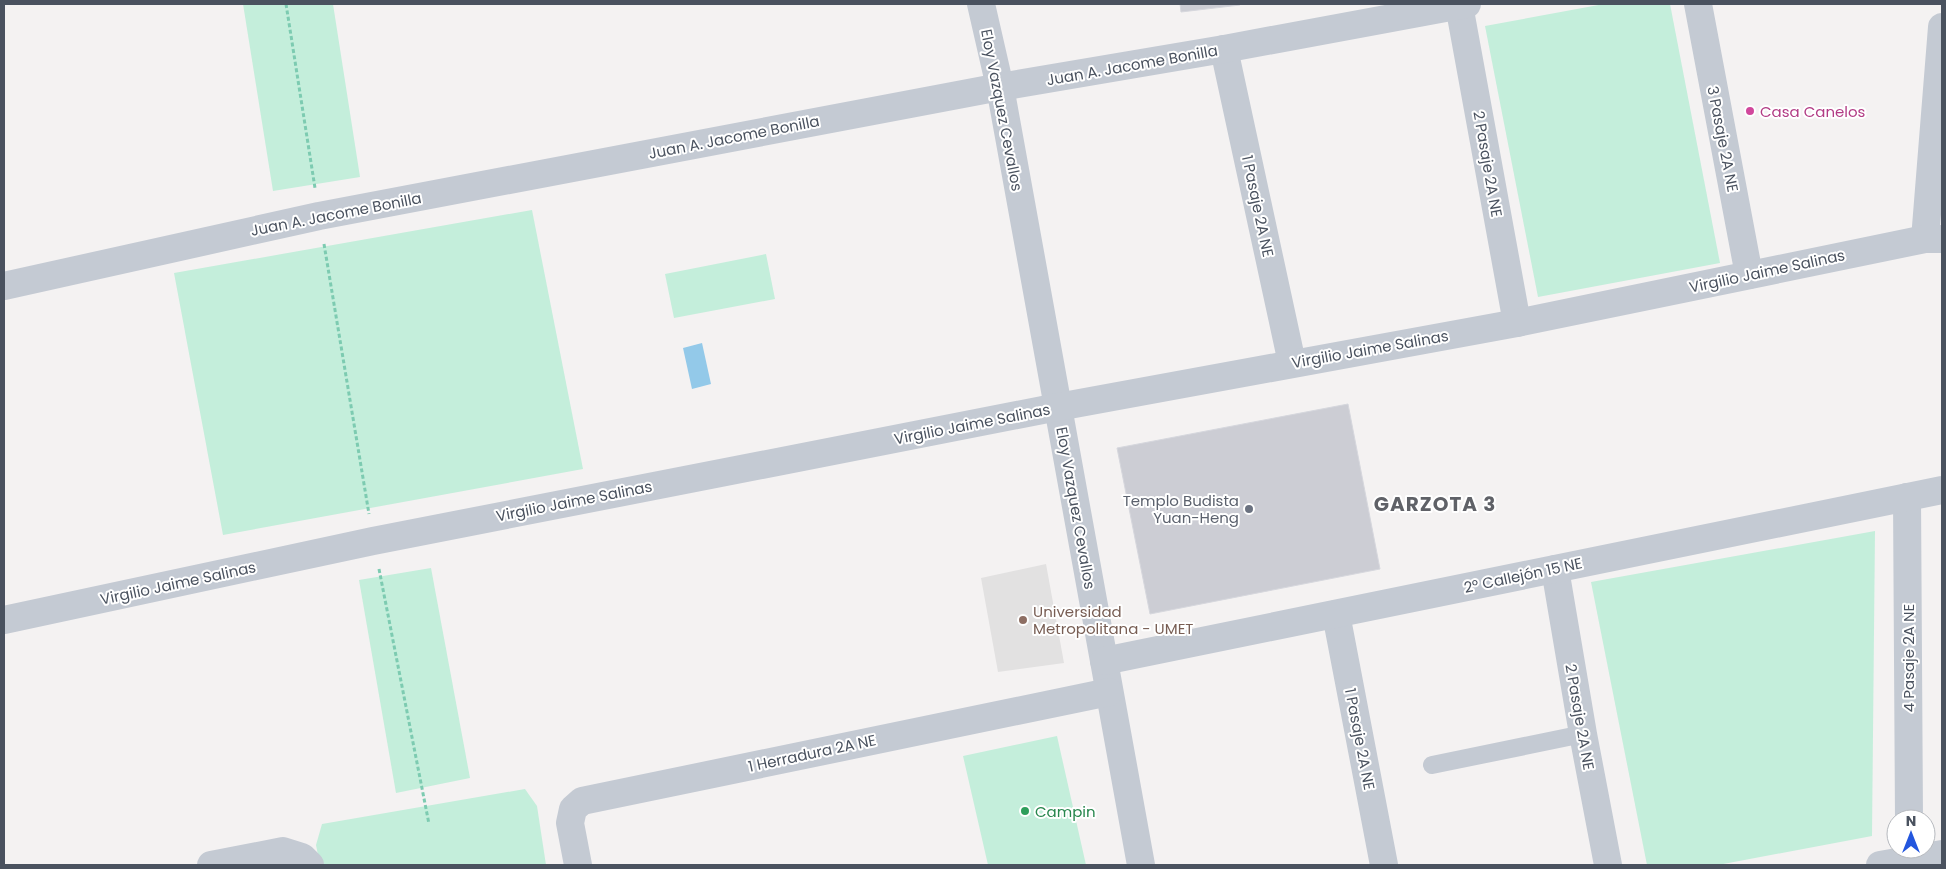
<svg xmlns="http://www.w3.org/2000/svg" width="1946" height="869" font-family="Poppins,sans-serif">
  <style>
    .education { fill: #e2e1e1 }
    .green { fill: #c4eedb }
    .water { fill: #93c9e9 }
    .building { fill: #cccdd4; stroke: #d6d7dd }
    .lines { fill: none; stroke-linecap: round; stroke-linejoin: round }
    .path { stroke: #7dcbb1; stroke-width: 3; stroke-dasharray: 4 2.5; stroke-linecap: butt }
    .lane { stroke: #c4cad3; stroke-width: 18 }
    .street { stroke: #c4cad3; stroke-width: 28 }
    .hotel-dot { fill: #d1479c; stroke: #fff; stroke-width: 2 }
    .worship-dot { fill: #6b7280; stroke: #fff; stroke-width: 2 }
    .education-dot { fill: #8d6e63; stroke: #fff; stroke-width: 2 }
    .leisure-dot { fill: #2e9e5b; stroke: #fff; stroke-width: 2 }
    .labels { text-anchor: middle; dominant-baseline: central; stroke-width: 4; stroke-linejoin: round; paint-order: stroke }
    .street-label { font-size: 15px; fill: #4a525f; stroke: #fff }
    .hotel-label { font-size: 15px; fill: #b23c85; stroke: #fff; text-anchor: start }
    .worship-label { font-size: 15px; fill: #5b616d; stroke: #fff; text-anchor: end }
    .education-label { font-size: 15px; fill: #785e54; stroke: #fff; text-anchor: start }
    .leisure-label { font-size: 15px; fill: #27864d; stroke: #fff; text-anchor: start }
    .district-label { font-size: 20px; font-weight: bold; letter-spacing: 1px; fill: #5f6167; stroke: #fff }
  </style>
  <rect width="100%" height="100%" fill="#f4f2f2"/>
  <!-- education -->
  <polygon class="education" points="1046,564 1064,663 998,672 981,578"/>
  <!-- green -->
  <g class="green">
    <polygon points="243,4 333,4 360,177 273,191"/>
    <polygon points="1604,4 1670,4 1720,263 1538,297 1485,26"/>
    <polygon points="532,210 583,469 223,535 174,273"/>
    <polygon points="766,254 775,299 674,318 665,274"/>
    <polygon points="1875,531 1872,836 1718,865 1647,865 1591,582"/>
    <polygon points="431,568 470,778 396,793 359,580"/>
    <polygon points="1057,736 1086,865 988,865 963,756"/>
    <polygon points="525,789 537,806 546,865 320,865 316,845 322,824"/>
  </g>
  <!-- water -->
  <polygon class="water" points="702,343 711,384 692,389 683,348"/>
  <!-- building -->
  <g class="building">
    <polygon points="1180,4 1239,4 1240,5 1181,12"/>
    <polygon points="1348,404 1380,569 1150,614 1117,448"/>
  </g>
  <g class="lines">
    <!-- path -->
    <g class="path">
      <polyline points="286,4 315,188"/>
      <polyline points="324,244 369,514"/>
      <polyline points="379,569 429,824"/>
    </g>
    <!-- lane -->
    <polyline class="lane" points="1432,765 1583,734"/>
    <!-- street -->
    <g class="street">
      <polyline points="981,4 1000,87 1141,865"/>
      <polyline points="1698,4 1749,275"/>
      <polyline points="1459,5 1517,323"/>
      <polyline points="1224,49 1292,363"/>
      <polyline points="1925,239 1942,27"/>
      <polyline points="4,286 319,216 1000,87 1224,49 1467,4"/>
      <polyline points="1907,497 1909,819"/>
      <polyline points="1555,569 1583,734 1608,865"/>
      <polyline points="1336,614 1384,865"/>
      <polyline points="4,620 373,541 1058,407 1517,323 1925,239 1942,239"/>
      <polyline points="1104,661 1942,490"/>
      <polyline points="211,865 283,851 302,857 310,865"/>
      <polyline points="578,865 570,823 573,809 582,801 1109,692"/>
      <polyline points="1880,865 1942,854"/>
    </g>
  </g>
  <!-- markers -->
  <circle class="hotel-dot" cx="1750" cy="111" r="5"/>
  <circle class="worship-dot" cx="1249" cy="509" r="5"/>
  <circle class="education-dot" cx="1023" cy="620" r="5"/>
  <circle class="leisure-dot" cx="1025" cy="811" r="5"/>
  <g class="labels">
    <!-- street labels -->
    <g class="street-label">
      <text transform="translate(1132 65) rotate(-10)">Juan A. Jacome Bonilla</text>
      <text transform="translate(1002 110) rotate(79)">Eloy Vazquez Cevallos</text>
      <text transform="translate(734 137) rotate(-11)">Juan A. Jacome Bonilla</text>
      <text transform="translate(1723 139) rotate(79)">3 Pasaje 2A NE</text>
      <text transform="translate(1488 164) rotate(80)">2 Pasaje 2A NE</text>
      <text transform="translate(1258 206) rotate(78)">1 Pasaje 2A NE</text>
      <text transform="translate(336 214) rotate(-11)">Juan A. Jacome Bonilla</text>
      <text transform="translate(1767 271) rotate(-12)">Virgilio Jaime Salinas</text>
      <text transform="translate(1370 349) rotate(-10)">Virgilio Jaime Salinas</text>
      <text transform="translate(972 424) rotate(-11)">Virgilio Jaime Salinas</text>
      <text transform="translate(574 501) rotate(-11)">Virgilio Jaime Salinas</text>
      <text transform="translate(1076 508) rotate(80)">Eloy Vazquez Cevallos</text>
      <text transform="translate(1523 575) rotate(-12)">2° Callejón 15 NE</text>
      <text transform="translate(178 583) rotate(-12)">Virgilio Jaime Salinas</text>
      <text transform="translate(1908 658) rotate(-90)">4 Pasaje 2A NE</text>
      <text transform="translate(1580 717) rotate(80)">2 Pasaje 2A NE</text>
      <text transform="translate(1360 739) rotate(79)">1 Pasaje 2A NE</text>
      <text transform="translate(812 753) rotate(-12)">1 Herradura 2A NE</text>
    </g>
    <!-- hotel labels -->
    <g class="hotel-label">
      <text x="1760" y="111">Casa Canelos</text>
    </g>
    <!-- worship labels -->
    <g class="worship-label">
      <text x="1239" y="500">Templo Budista<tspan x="1239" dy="17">Yuan-Heng</tspan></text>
    </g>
    <!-- education labels -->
    <g class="education-label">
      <text x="1033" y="611">Universidad<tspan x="1033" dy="17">Metropolitana - UMET</tspan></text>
    </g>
    <!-- leisure labels -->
    <g class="leisure-label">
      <text x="1035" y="811">Campin</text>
    </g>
    <!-- district labels -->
    <g class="district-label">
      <text x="1435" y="504">GARZOTA 3</text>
    </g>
  </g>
  <!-- border -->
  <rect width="1946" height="869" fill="none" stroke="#4a525f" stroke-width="10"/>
  <!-- north arrow -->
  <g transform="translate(1911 834)"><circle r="24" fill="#ffffff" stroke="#b7babf"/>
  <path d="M0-4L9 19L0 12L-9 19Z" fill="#2356de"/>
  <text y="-8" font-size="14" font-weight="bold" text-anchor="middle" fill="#4a525f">N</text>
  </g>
</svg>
